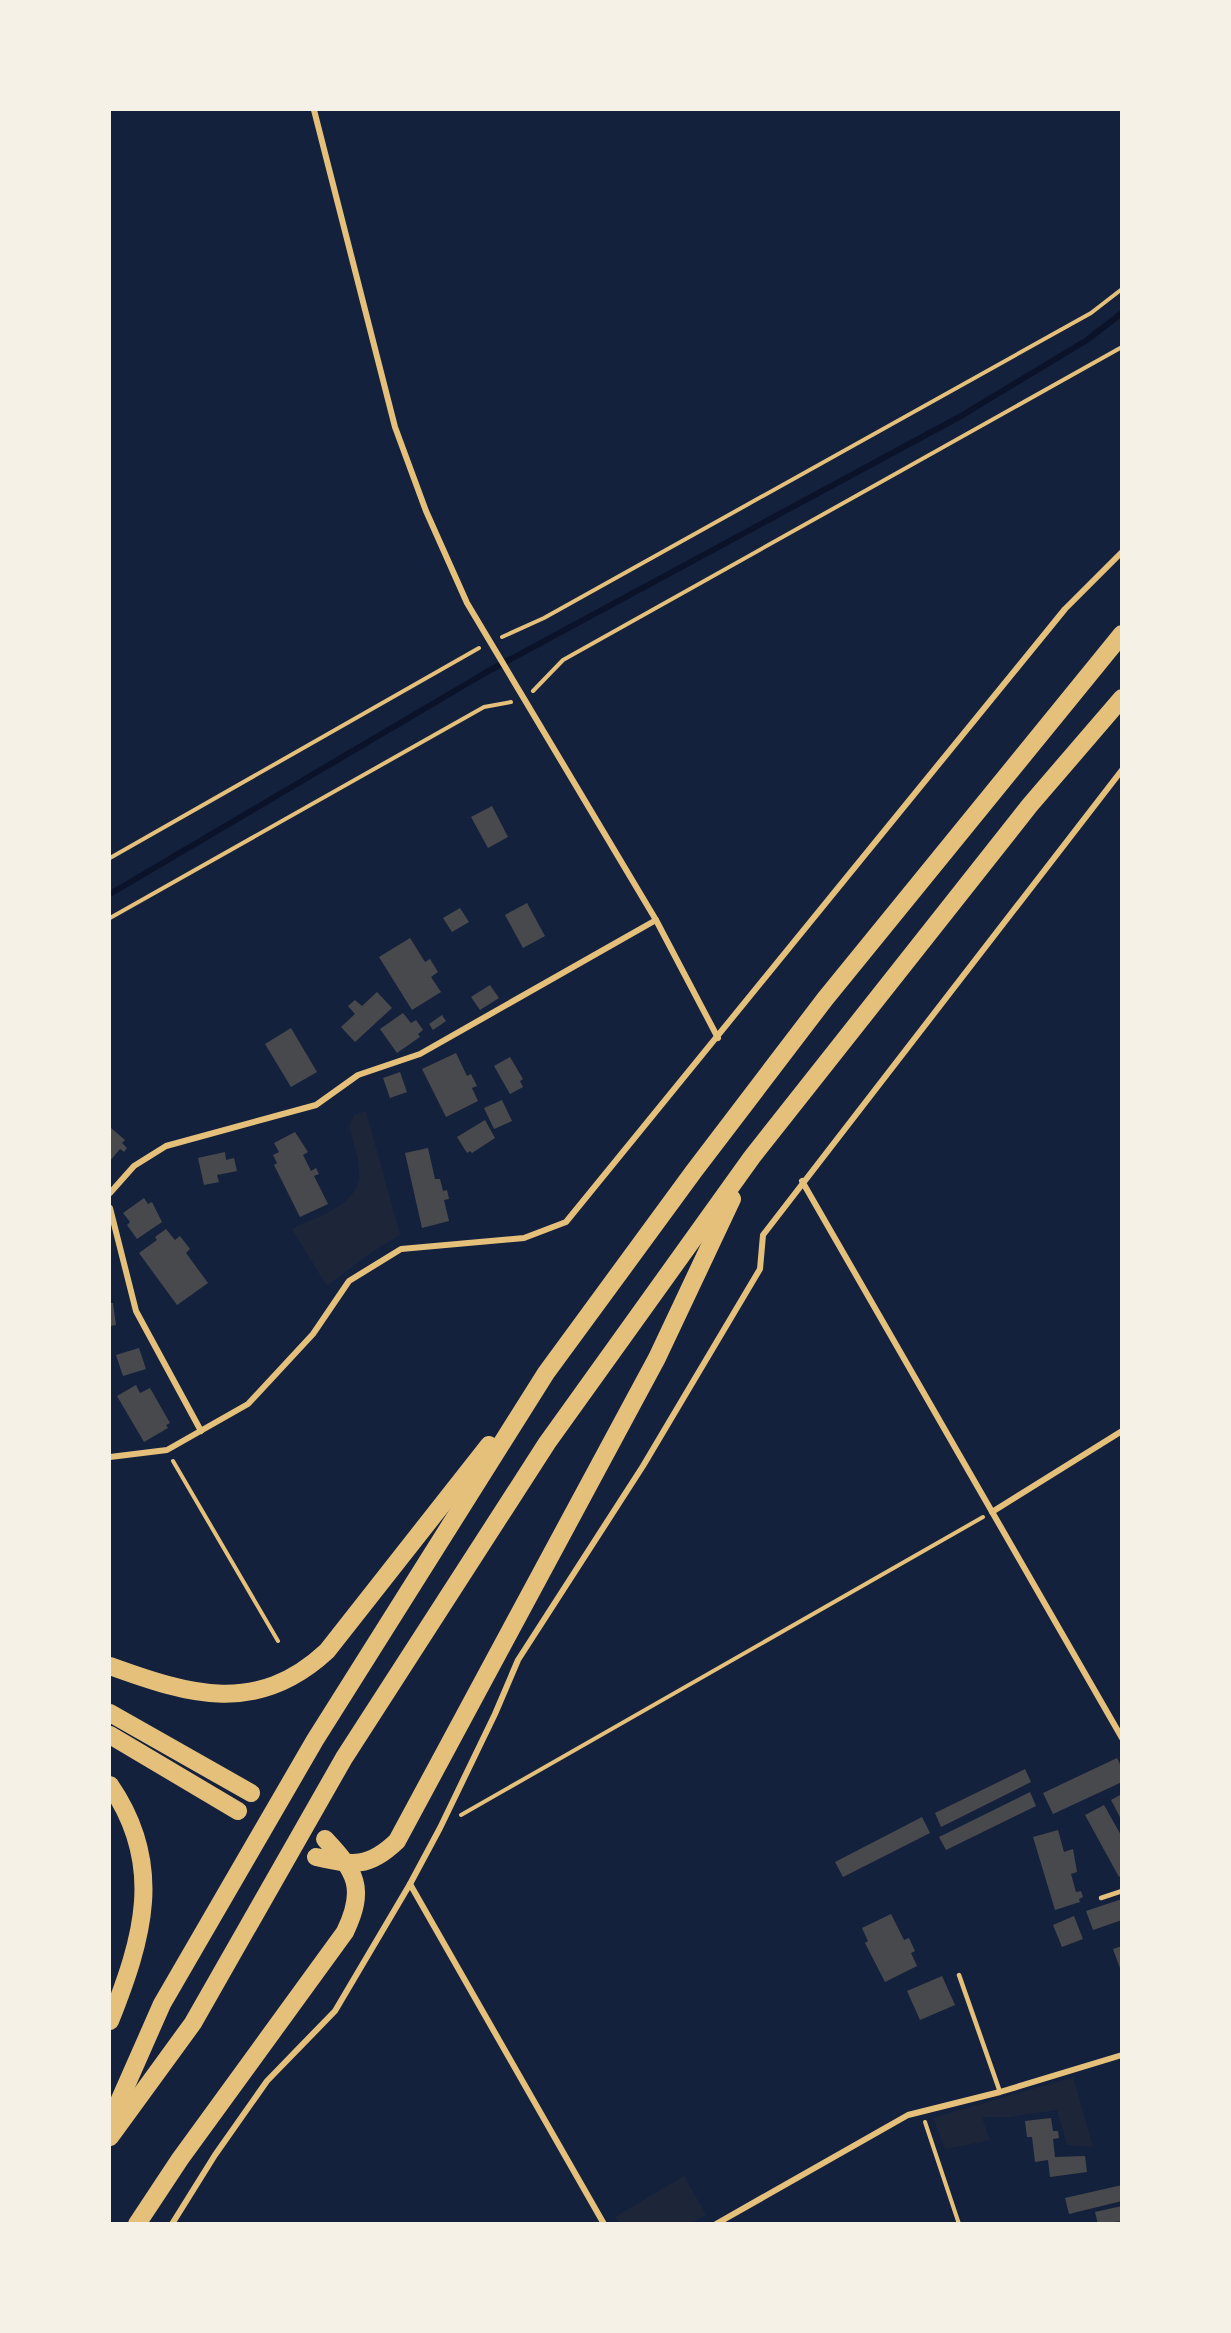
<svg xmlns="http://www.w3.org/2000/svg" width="1231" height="2333" font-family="Roboto,sans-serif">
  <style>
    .green { fill: #1d2539 }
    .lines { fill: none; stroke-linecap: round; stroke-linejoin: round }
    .stream { stroke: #0b132b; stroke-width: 6 }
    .building { fill: #48494c }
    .path { stroke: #e5c07b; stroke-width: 4 }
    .service { stroke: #e5c07b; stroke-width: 4.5 }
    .minor { stroke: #e5c07b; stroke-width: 6 }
    .motorway { stroke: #e5c07b; stroke-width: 18 }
  </style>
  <rect width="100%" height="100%" fill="#14213d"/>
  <!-- green -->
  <g class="green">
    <path d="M 366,1111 L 400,1235 L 369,1254 L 327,1286 L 292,1229 C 314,1218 357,1206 359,1177 C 361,1161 352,1141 349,1126 L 354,1115 Z"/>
    <polygon points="1073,2077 1093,2147 1067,2145 1057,2110 1010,2117 982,2117 990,2140 945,2149 933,2118"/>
    <polygon points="684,2176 706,2215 691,2223 619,2223 615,2217"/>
  </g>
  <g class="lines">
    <!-- stream -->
    <polyline class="stream" points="110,894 485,673 961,416 1087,340 1122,313"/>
  </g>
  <!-- building -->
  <g class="building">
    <polygon points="492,806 508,837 488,848 471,817"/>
    <polygon points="527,903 545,936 523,948 505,915"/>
    <polygon points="460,908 469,922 452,932 443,918"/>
    <polygon points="410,938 425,962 430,959 438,972 431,977 441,992 412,1010 379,957"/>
    <polygon points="490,985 499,998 480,1010 471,997"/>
    <polygon points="377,992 392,1008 355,1042 341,1027 355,1014 348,1006 355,1000 362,1006"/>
    <polygon points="403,1013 411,1023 416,1020 423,1030 418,1034 420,1037 397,1053 380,1029"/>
    <polygon points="442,1015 446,1021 433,1030 429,1024"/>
    <polygon points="291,1028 317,1072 291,1087 265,1044"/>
    <polygon points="456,1053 467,1076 471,1074 477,1086 472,1088 478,1101 446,1117 422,1069"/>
    <polygon points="510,1057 523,1079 520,1081 523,1087 510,1094 494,1066"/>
    <polygon points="400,1072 407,1092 390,1098 383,1078"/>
    <polygon points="502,1100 512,1121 494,1129 484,1108"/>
    <polygon points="485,1120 495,1138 472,1153 470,1151 467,1153 457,1137"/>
    <polygon points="110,1127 125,1140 122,1143 127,1148 124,1152 120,1149 110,1161"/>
    <polygon points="295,1132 308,1152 303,1155 311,1171 316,1168 319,1174 314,1176 328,1204 300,1217 274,1165 277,1163 273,1155 279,1152 274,1143"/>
    <polygon points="428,1148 435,1179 440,1179 443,1191 447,1190 449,1199 444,1200 449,1221 422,1228 405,1153"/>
    <polygon points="225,1152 226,1160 234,1158 237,1171 217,1175 219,1182 204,1185 198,1158"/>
    <polygon points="144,1198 148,1204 152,1202 162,1222 137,1239 127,1225 130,1222 123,1213"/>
    <polygon points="166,1229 175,1240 180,1236 190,1249 186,1253 208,1283 177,1305 139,1253 157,1240 155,1237"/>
    <polygon points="110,1303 113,1303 116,1325 110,1326"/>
    <polygon points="139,1348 146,1369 123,1376 116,1355"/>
    <polygon points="136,1385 140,1393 150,1388 170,1423 166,1425 168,1428 144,1442 117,1396"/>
    <polygon points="1117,1758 1122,1768 1122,1782 1053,1814 1043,1793"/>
    <polygon points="1025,1769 1031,1782 941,1827 935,1813"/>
    <polygon points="1030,1792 1036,1806 946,1850 939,1837"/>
    <polygon points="1122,1794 1122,1821 1111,1800"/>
    <polygon points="1104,1805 1122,1837 1122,1875 1119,1877 1085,1815"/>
    <polygon points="922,1817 930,1833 843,1877 835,1862"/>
    <polygon points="1058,1830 1064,1852 1073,1849 1077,1872 1071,1874 1076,1892 1081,1891 1083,1897 1079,1899 1080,1902 1055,1910 1033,1837"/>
    <polygon points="1122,1899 1122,1920 1093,1930 1086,1911"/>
    <polygon points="891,1914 904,1940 909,1938 915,1951 911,1953 917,1966 885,1982 865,1943 868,1941 862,1928"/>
    <polygon points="1074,1916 1083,1939 1062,1947 1053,1925"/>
    <polygon points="1122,1946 1122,1971 1121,1971 1113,1949"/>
    <polygon points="942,1976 955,2005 920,2020 907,1991"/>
    <polygon points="1051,2118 1053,2131 1058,2131 1059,2138 1053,2139 1055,2157 1085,2156 1087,2172 1050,2177 1048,2160 1035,2162 1032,2137 1027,2137 1025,2121"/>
    <polygon points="1122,2185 1122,2201 1069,2214 1065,2198"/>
    <polygon points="1122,2206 1122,2221 1098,2224 1095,2212"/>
  </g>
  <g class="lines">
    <!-- path -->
    <g class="path">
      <polyline points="502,637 544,618 1091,313 1122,289"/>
      <polyline points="533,691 563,660 1122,347"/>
      <polyline points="110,858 479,648"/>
      <polyline points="110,918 484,707 511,702"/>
      <polyline points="173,1461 278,1641"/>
      <polyline points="461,1815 983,1517"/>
      <polyline points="925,2122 959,2224"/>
    </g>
    <!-- service -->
    <g class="service">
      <polyline points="1101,1898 1122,1891"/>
      <polyline points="959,1975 1000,2092"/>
    </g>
    <!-- minor -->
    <g class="minor">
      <polyline points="314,110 395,427 426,511 467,603 656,920 718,1038"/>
      <polyline points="802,1181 1122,1738"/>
      <polyline points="110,1193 134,1166 166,1146 316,1105 358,1075 420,1054 656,920"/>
      <polyline points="110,1208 136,1311 201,1431"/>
      <polyline points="110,1457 167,1450 248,1404 313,1334 349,1281 401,1249 524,1238 566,1222 1065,609 1122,552"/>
      <polyline points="992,1512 1122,1431"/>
      <polyline points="410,1884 604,2224"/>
      <polyline points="172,2224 215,2155 267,2081 335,2011 410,1884 440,1828 495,1714 518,1660 643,1466 760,1269 763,1235 1122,770"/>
      <polyline points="716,2224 908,2115 1000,2092 1122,2055"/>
    </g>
    <!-- motorway -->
    <g class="motorway">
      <path d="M 110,1666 C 190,1695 257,1716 327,1651 L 489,1445"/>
      <polyline points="110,1713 251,1793"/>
      <polyline points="110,1735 238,1811"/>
      <path d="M 110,1785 C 165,1865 143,1938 110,2021"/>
      <path d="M 316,1857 C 352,1865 368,1869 397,1841 L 657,1358 L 732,1199"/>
      <polyline points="110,2122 162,2004 315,1740 546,1373 694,1171 825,999 1122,634"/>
      <polyline points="110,2137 193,2023 344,1758 547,1443 752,1157 1030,805 1122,698"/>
      <path d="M 137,2224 L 180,2159 L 345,1932 C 366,1888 356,1872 325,1839"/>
    </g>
  </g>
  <!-- border -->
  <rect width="1231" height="2333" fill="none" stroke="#f6f1e7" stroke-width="222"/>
</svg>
